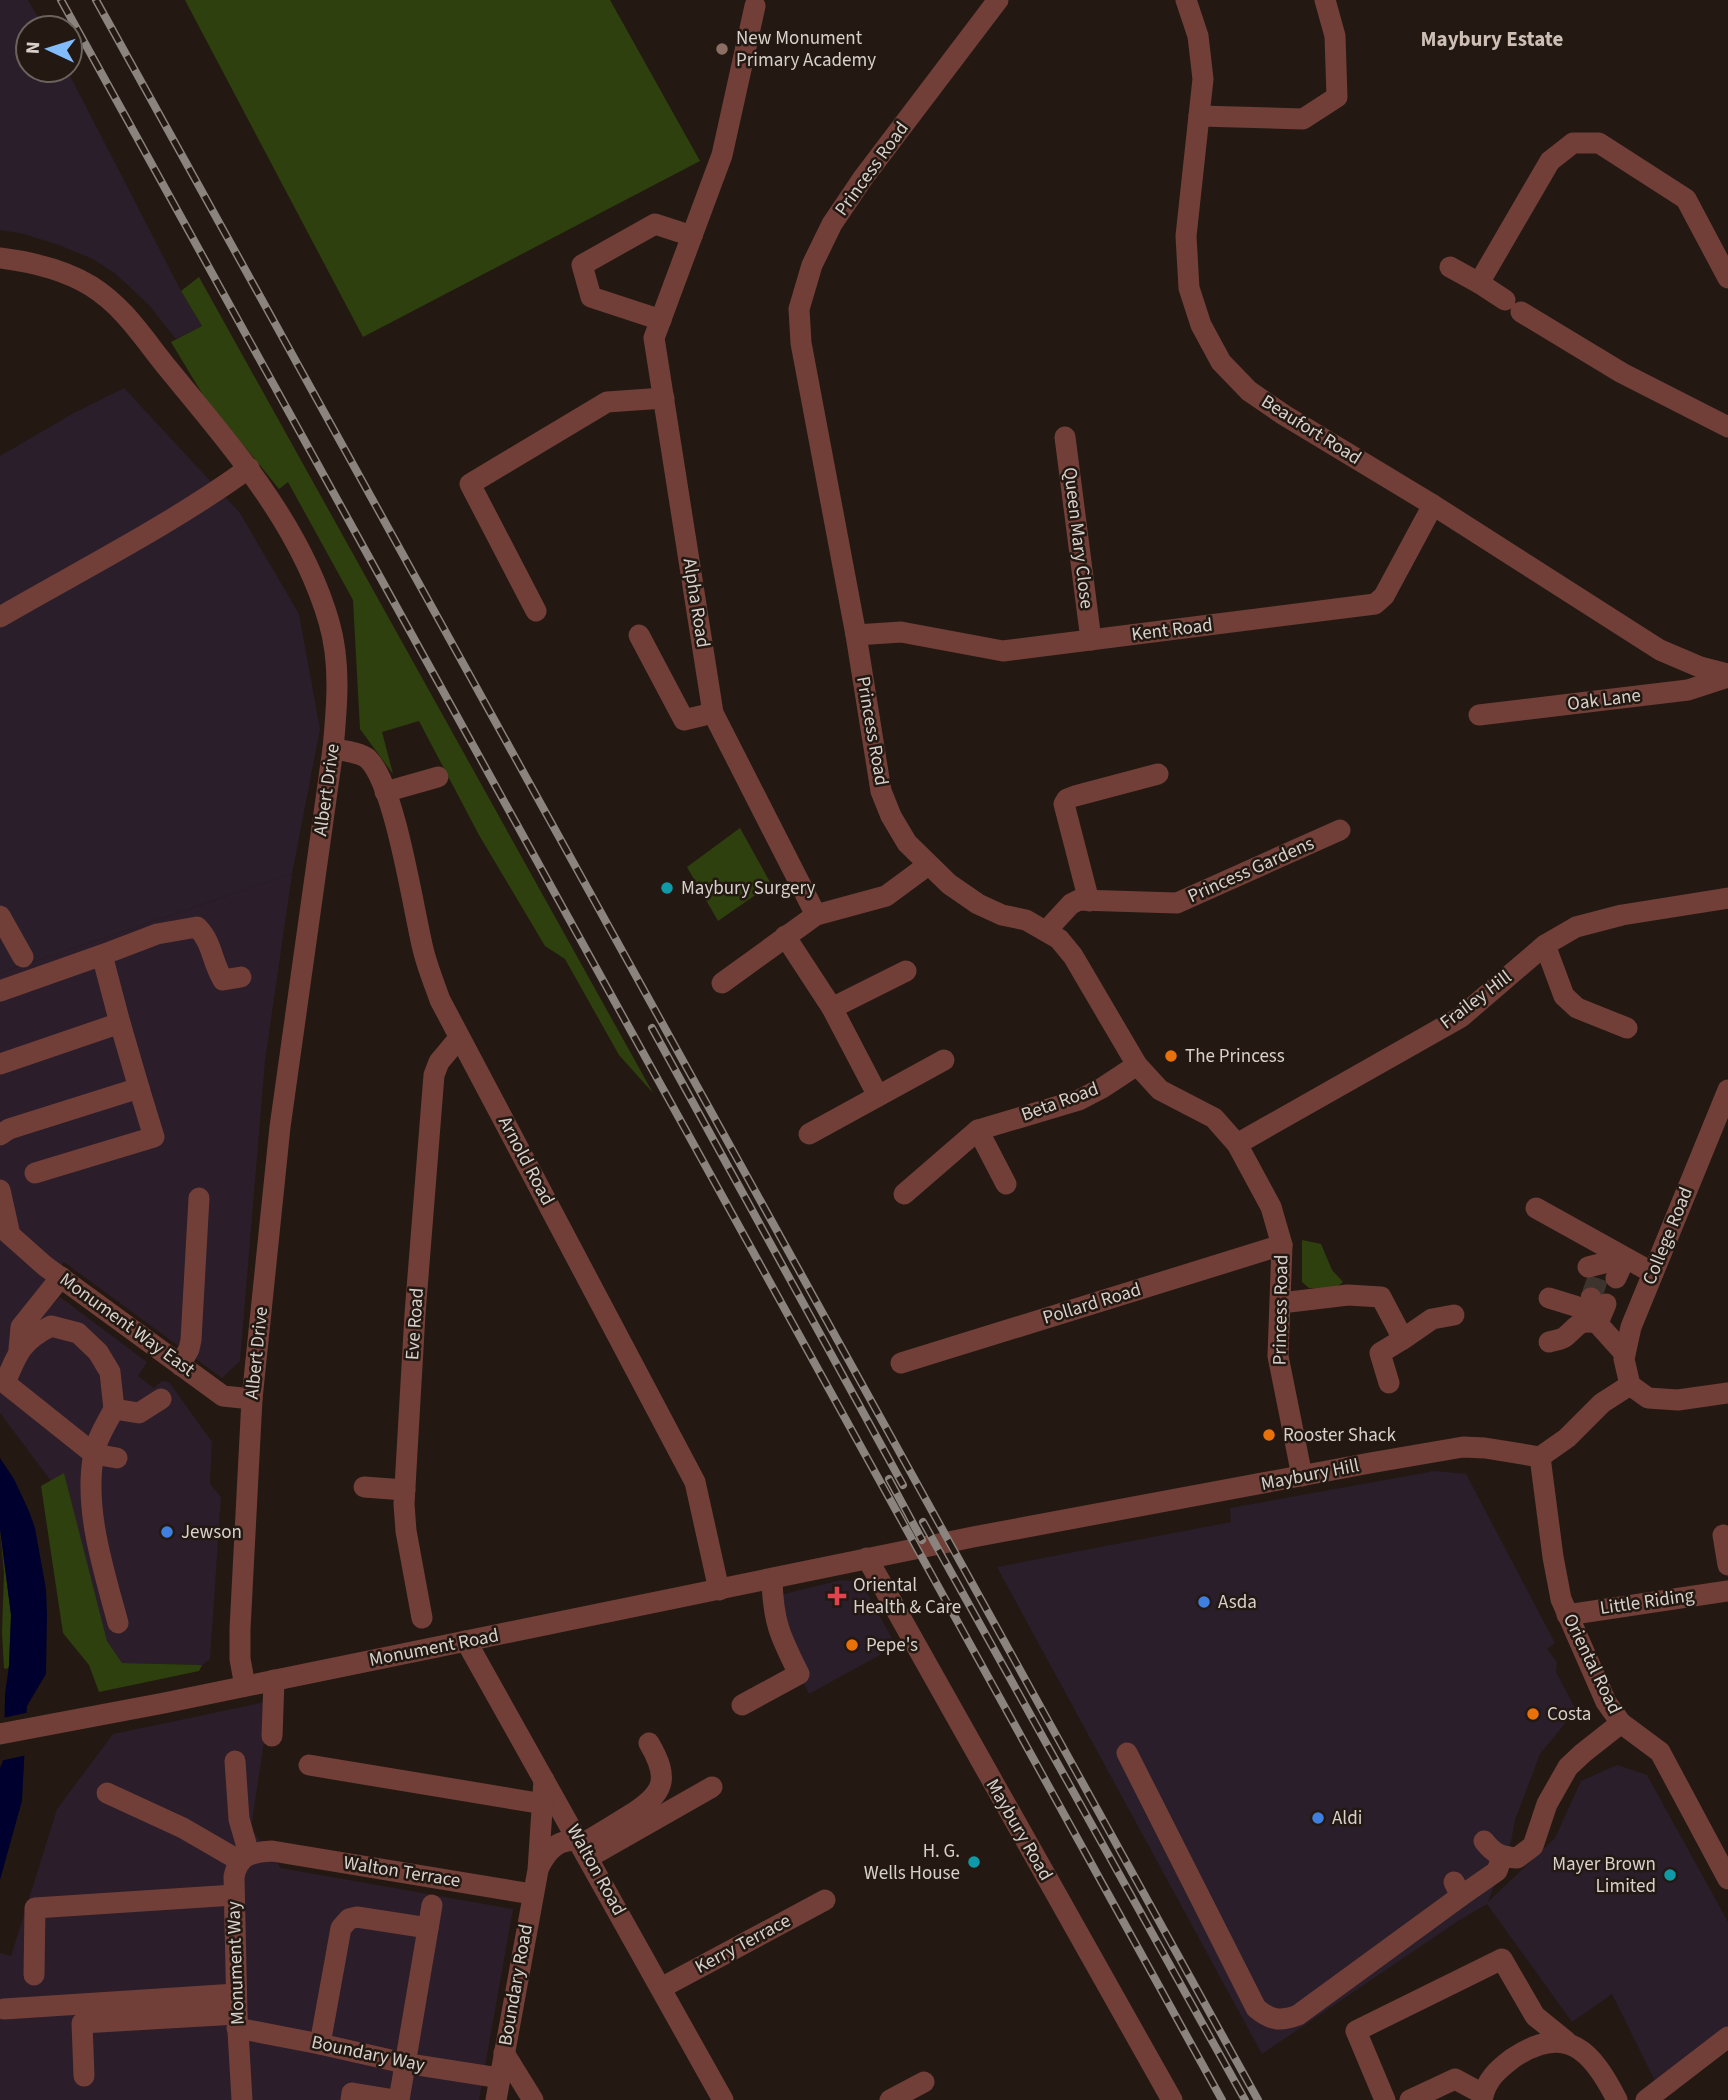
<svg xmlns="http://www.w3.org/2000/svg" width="1728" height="2100" font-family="'Source Sans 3',sans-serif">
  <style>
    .commercial { fill: #2a1e2b }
    .industrial { fill: #2b1d29 }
    .green { fill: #2e400d }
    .water { fill: #00002f }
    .pier { fill: #231912 }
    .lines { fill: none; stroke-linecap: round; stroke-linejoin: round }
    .minor-tunnel { stroke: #3e342e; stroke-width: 21; stroke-dasharray: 21 10; stroke-linecap: butt }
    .minor { stroke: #713f38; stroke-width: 21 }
    .rail-casing { stroke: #8b837d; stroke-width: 8 }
    .rail { stroke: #231912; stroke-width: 5; stroke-dasharray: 16; stroke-linecap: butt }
    .education-dot { fill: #8d6e63; stroke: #231912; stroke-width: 2.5 }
    .culture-dot { fill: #0f9aa8; stroke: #231912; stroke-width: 2.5 }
    .food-dot { fill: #e8710a; stroke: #231912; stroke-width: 2.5 }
    .shop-dot { fill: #3f7fe0; stroke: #231912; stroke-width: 2.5 }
    .health-dot { fill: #e0444e; stroke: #231912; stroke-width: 2.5 }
    .labels { text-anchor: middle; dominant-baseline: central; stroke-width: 5; stroke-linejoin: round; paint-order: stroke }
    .poi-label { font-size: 19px; fill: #d7d0cb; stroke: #231912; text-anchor: start }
    .street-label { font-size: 19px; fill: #d7d0cb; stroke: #231912 }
    .neighbourhood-label { font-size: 21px; font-weight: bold; fill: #cebfb6; stroke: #231912 }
  </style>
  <rect width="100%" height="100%" fill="#231912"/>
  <!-- commercial -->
  <g class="commercial">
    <polygon points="0,0 28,0 44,28 28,28 28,70 67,70 181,291 202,326 176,339 149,305 116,274 93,259 59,245 24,234 0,230"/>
    <polygon points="124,388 240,513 299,614 320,729 292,874 0,973 0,456 74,413"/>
    <polygon points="1435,1471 1466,1474 1555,1643 1547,1649 1557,1662 1556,1672 1576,1710 1540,1754 1515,1820 1511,1842 1488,1902 1555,1838 1581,1781 1617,1765 1647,1775 1728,1922 1728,2027 1656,2083 1612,1994 1572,2022 1487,1904 1458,1921 1262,2054 997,1567 1231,1522 1230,1508"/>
    <polygon points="841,1580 853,1581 863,1586 896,1646 809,1694 799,1674 772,1597"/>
  </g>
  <!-- industrial -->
  <g class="industrial">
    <polygon points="292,874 265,1061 240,1361 222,1378 64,1262 16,1322 46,1310 60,1297 147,1362 138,1376 154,1388 162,1381 169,1382 212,1442 210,1484 221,1497 210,1659 202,1665 122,1663 107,1641 63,1474 51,1481 0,1413 0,973"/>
    <polygon points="270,1701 251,1829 281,1868 513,1909 479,2100 0,2100 0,1953 11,1956 57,1809 113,1734"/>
  </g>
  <!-- green -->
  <g class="green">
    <polygon points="185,0 610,0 700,161 363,337"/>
    <polygon points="199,277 653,1093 619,1055 565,959 545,946 479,835 419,721 382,732 393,774 360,729 353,600 288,482 279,489 203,395 171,342 202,326 181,291"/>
    <polygon points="740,828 771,884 718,921 687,867"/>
    <polygon points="1302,1240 1321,1244 1332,1270 1343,1282 1334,1289 1309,1288 1302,1282"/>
    <polygon points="64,1473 107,1641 122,1663 202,1665 199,1671 99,1692 89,1665 63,1633 41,1486"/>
    <polygon points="0,1529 11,1615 9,1666 7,1669 4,1668 2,1632 4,1573"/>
  </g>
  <!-- water -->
  <polygon class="water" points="0,1458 14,1479 29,1511 35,1528 46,1589 47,1615 46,1674 27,1706 22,1801 0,1880 0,1768 4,1758 5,1694 9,1666 11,1615 0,1529"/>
  <!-- pier -->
  <polygon class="pier" points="30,1712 27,1755 0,1761 3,1718"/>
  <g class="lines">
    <!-- minor-tunnel -->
    <polyline class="minor-tunnel" points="1591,1298 1600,1272"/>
    <!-- minor -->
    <g class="minor">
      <polyline points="998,0 863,178 832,224 812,265 799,309 801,343 856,635 881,791 891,816 907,843 949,884 978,904 1002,915 1026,920 1059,939 1073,956 1137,1065 1160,1090 1214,1118 1237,1144 1271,1207 1282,1245 1278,1356 1302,1476"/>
      <polyline points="1186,0 1198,36 1203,79 1186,236 1189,288 1201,325 1221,362 1249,391 1284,415 1433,505 1660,650 1700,667 1728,674"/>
      <polyline points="755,6 722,155 654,338 713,713 816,915"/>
      <polyline points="1199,116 1303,119 1337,97 1335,36 1325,0"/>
      <path d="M 0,258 C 32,262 63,269 91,286 C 126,308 145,341 170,371 C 233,448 301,525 329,622 C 341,663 337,706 333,749 L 280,1127 L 252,1399 L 240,1629 L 240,1659 L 245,1686"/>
      <polyline points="1450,267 1479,283"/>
      <polyline points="1505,300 1479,283 1550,161 1573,143 1599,143 1686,199 1728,278"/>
      <polyline points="1521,312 1622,373 1728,427"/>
      <polyline points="661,320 591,297 582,265 655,224 692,236"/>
      <polyline points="1065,437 1091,640"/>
      <polyline points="536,611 470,484 607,402 664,398"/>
      <path d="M 0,617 C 83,569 172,524 249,468"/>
      <polyline points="639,635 684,720 713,713"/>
      <polyline points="856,635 901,632 1003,651 1375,604 1384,596 1433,505"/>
      <polyline points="1479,715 1688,690 1728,677"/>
      <path d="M 333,749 C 343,751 360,752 368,759 C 395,785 413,908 423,949 C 427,966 434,983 440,1000 L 695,1482 L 719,1590"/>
      <polyline points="385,792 438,777"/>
      <polyline points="1089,901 1064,804 1067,799 1075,796 1158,774"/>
      <polyline points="0,916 23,957"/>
      <polyline points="1047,930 1071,904 1079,900 1177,903 1340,830"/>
      <polyline points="785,936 832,1008 878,1096"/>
      <polyline points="1545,945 1564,996 1577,1008 1627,1028"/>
      <path d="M 102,955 L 157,934 L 197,927 C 213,943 211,960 223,980 L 241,977"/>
      <polyline points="722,983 816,915 886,896 928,865"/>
      <polyline points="0,991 102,955 120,1023"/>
      <polyline points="832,1008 906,971"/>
      <polyline points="0,1064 120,1023 139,1088"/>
      <polyline points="978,1130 1006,1184"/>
      <polyline points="809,1134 944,1060"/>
      <polyline points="0,1135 9,1129 139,1088 154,1137 35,1173"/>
      <polyline points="1237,1144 1461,1017 1545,945 1576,927 1622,915 1728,898"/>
      <polyline points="0,1190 10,1235"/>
      <polyline points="904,1194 978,1130 1079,1100 1102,1088 1137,1065"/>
      <polyline points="1536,1208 1653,1273"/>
      <polyline points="0,1226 45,1266 223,1396 252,1399"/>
      <polyline points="1588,1267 1604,1263 1615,1252"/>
      <polyline points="1616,1278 1625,1258"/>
      <polyline points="1549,1298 1575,1306 1589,1314"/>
      <polyline points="1591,1298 1589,1314 1625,1354"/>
      <polyline points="1281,1303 1348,1295 1381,1297 1403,1339 1380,1353 1389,1383"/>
      <polyline points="1403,1339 1432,1319 1454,1315"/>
      <path d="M 1549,1342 C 1555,1340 1562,1340 1566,1336 C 1580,1324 1578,1320 1598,1323 L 1606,1304"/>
      <polyline points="19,1349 21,1327 61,1277"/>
      <polyline points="901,1363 1282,1245"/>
      <polyline points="180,1365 189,1349 191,1340 199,1198"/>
      <polyline points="1630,1385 1624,1359 1631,1327 1728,1090"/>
      <polyline points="1630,1385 1648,1398 1678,1400 1728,1393"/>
      <path d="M 114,1409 L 110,1372 L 98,1352 L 78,1333 L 51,1326 C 21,1341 17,1354 5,1383 L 94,1454 L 117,1458"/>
      <polyline points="1540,1457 1553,1557 1561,1599 1606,1702 1621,1723 1660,1752 1728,1879"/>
      <polyline points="364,1487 405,1490"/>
      <polyline points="1723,1535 1728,1565"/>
      <polyline points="867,1558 1172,2100"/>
      <polyline points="1567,1615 1728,1591"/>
      <polyline points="422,1618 406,1531 404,1504 415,1314 434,1075 439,1062 459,1038"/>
      <path d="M 118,1623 C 104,1571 83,1508 94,1453 C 97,1437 107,1423 114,1409 L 139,1413 L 161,1399"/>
      <polyline points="466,1641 723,2100"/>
      <path d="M 742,1705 L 799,1674 C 780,1636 773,1622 772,1579"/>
      <polyline points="0,1734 164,1703 973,1537 1370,1463 1463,1447 1485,1448 1540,1457 1567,1438 1602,1403 1630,1385"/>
      <polyline points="272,1736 274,1680"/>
      <path d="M 1127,1753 L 1256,2008 C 1270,2020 1280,2022 1298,2015 L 1461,1896"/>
      <polyline points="235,1761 239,1819 249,1854"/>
      <polyline points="309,1765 544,1804"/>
      <polyline points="107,1793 183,1828 240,1861"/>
      <path d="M 1484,1841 C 1494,1854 1501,1857 1517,1858 L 1533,1846 L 1547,1804 L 1568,1767 L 1583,1753 L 1621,1723"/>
      <path d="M 582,1844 C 598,1835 614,1825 630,1815 C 665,1793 670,1779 649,1743"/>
      <polyline points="589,1857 712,1787"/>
      <path d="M 539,1867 C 548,1849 559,1838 580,1841"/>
      <polyline points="1454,1882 1461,1896 1497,1871 1502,1857"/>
      <polyline points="34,1975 35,1908 234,1895"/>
      <polyline points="661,1988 825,1900"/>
      <polyline points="4,2009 236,1994"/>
      <polyline points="237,2028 320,2044 404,2063 500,2078"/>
      <polyline points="320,2044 341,1928 349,1919 357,1917 428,1928"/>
      <polyline points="504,2053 533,2100"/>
      <polyline points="84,2076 82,2023 237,2014"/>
      <path d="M 242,2100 L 237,2014 L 234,1877 C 238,1855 252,1852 272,1851 L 532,1894"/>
      <polyline points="351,2100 352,2093 395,2100"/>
      <polyline points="399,2100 432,1905"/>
      <polyline points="496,2100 538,1870 544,1780"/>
      <polyline points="890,2100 924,2082"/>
      <polyline points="1385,2100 1356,2031 1502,1959 1535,2016 1567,2042"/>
      <polyline points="1410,2100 1455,2079 1483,2094"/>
      <path d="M 1482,2100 C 1486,2080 1497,2070 1513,2058 C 1567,2022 1593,2052 1617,2100"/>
      <polyline points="1646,2100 1728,2037"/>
    </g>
    <!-- rail casing -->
    <g class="rail-casing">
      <g id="rail">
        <polyline points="61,0 1222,2100"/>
        <polyline points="96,0 1258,2100"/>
        <polyline points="652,1028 903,1485"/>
        <polyline points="889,1479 922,1540"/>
        <polyline points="923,1522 1245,2100"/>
      </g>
    </g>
    <!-- rail -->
    <use href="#rail" class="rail"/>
  </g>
  <!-- markers -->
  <circle class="education-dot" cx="722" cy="49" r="7"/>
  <g class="culture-dot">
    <circle cx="667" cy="888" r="7"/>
    <circle cx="974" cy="1862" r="7"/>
    <circle cx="1670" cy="1875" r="7"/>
  </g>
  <g class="food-dot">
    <circle cx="1171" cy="1056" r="7"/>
    <circle cx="1269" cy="1435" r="7"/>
    <circle cx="852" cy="1645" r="7"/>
    <circle cx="1533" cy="1714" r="7"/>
  </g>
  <g class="shop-dot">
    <circle cx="167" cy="1532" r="7"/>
    <circle cx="1204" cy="1602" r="7"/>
    <circle cx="1318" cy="1818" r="7"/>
  </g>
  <path class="health-dot" d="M833.5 1585.5h7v7h7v7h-7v7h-7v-7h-7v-7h7z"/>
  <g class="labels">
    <!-- poi labels -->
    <g class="poi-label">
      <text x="736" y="38">New Monument<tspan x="736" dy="22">Primary Academy</tspan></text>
      <text x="681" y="888">Maybury Surgery</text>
      <text x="1185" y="1056">The Princess</text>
      <text x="1283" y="1435">Rooster Shack</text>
      <text x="181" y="1532">Jewson</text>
      <text x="853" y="1585">Oriental<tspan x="853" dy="22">Health &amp; Care</tspan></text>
      <text x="1218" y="1602">Asda</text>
      <text x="866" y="1645">Pepe's</text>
      <text x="1547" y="1714">Costa</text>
      <text x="1332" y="1818">Aldi</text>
      <text x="960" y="1851" text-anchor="end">H. G.<tspan x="960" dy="22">Wells House</tspan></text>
      <text x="1656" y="1864" text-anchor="end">Mayer Brown<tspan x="1656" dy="22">Limited</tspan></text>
    </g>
    <!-- street labels -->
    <g class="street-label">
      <text transform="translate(872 169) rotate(-54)">Princess Road</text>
      <text transform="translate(1311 430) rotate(32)">Beaufort Road</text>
      <text transform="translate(1078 538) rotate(83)">Queen Mary Close</text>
      <text transform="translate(696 603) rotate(81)">Alpha Road</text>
      <text transform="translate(1172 630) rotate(-7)">Kent Road</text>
      <text transform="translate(1604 700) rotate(-7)">Oak Lane</text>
      <text transform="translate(872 731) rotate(80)">Princess Road</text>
      <text transform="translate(327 790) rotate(-82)">Albert Drive</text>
      <text transform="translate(1251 870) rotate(-24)">Princess Gardens</text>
      <text transform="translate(1476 1000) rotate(-37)">Frailey Hill</text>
      <text transform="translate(1060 1102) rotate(-20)">Beta Road</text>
      <text transform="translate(526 1161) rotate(62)">Arnold Road</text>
      <text transform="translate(1668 1236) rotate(-68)">College Road</text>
      <text transform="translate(1092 1304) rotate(-17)">Pollard Road</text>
      <text transform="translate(1281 1310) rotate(-89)">Princess Road</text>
      <text transform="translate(415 1324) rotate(-86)">Eve Road</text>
      <text transform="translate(127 1325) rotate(36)">Monument Way East</text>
      <text transform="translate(257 1353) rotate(-84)">Albert Drive</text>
      <text transform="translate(1310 1475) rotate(-11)">Maybury Hill</text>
      <text transform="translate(1647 1602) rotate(-8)">Little Riding</text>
      <text transform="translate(434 1648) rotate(-11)">Monument Road</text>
      <text transform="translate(1592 1664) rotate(64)">Oriental Road</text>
      <text transform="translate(1019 1830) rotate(60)">Maybury Road</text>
      <text transform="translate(596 1870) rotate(61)">Walton Road</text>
      <text transform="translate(402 1872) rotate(9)">Walton Terrace</text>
      <text transform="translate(743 1944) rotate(-28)">Kerry Terrace</text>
      <text transform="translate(236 1963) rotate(-92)">Monument Way</text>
      <text transform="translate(516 1985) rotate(-80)">Boundary Road</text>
      <text transform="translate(368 2054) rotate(12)">Boundary Way</text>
    </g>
    <!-- neighbourhood labels -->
    <g class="neighbourhood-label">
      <text x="1492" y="39">Maybury Estate</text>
    </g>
  </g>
  <!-- north arrow -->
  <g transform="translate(49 49) rotate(274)"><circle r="33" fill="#231912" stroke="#6b625c" stroke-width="2"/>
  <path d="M0-5L12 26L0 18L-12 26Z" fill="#82bcfa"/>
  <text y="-10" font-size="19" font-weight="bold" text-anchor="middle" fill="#d7d0cb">N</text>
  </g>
</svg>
